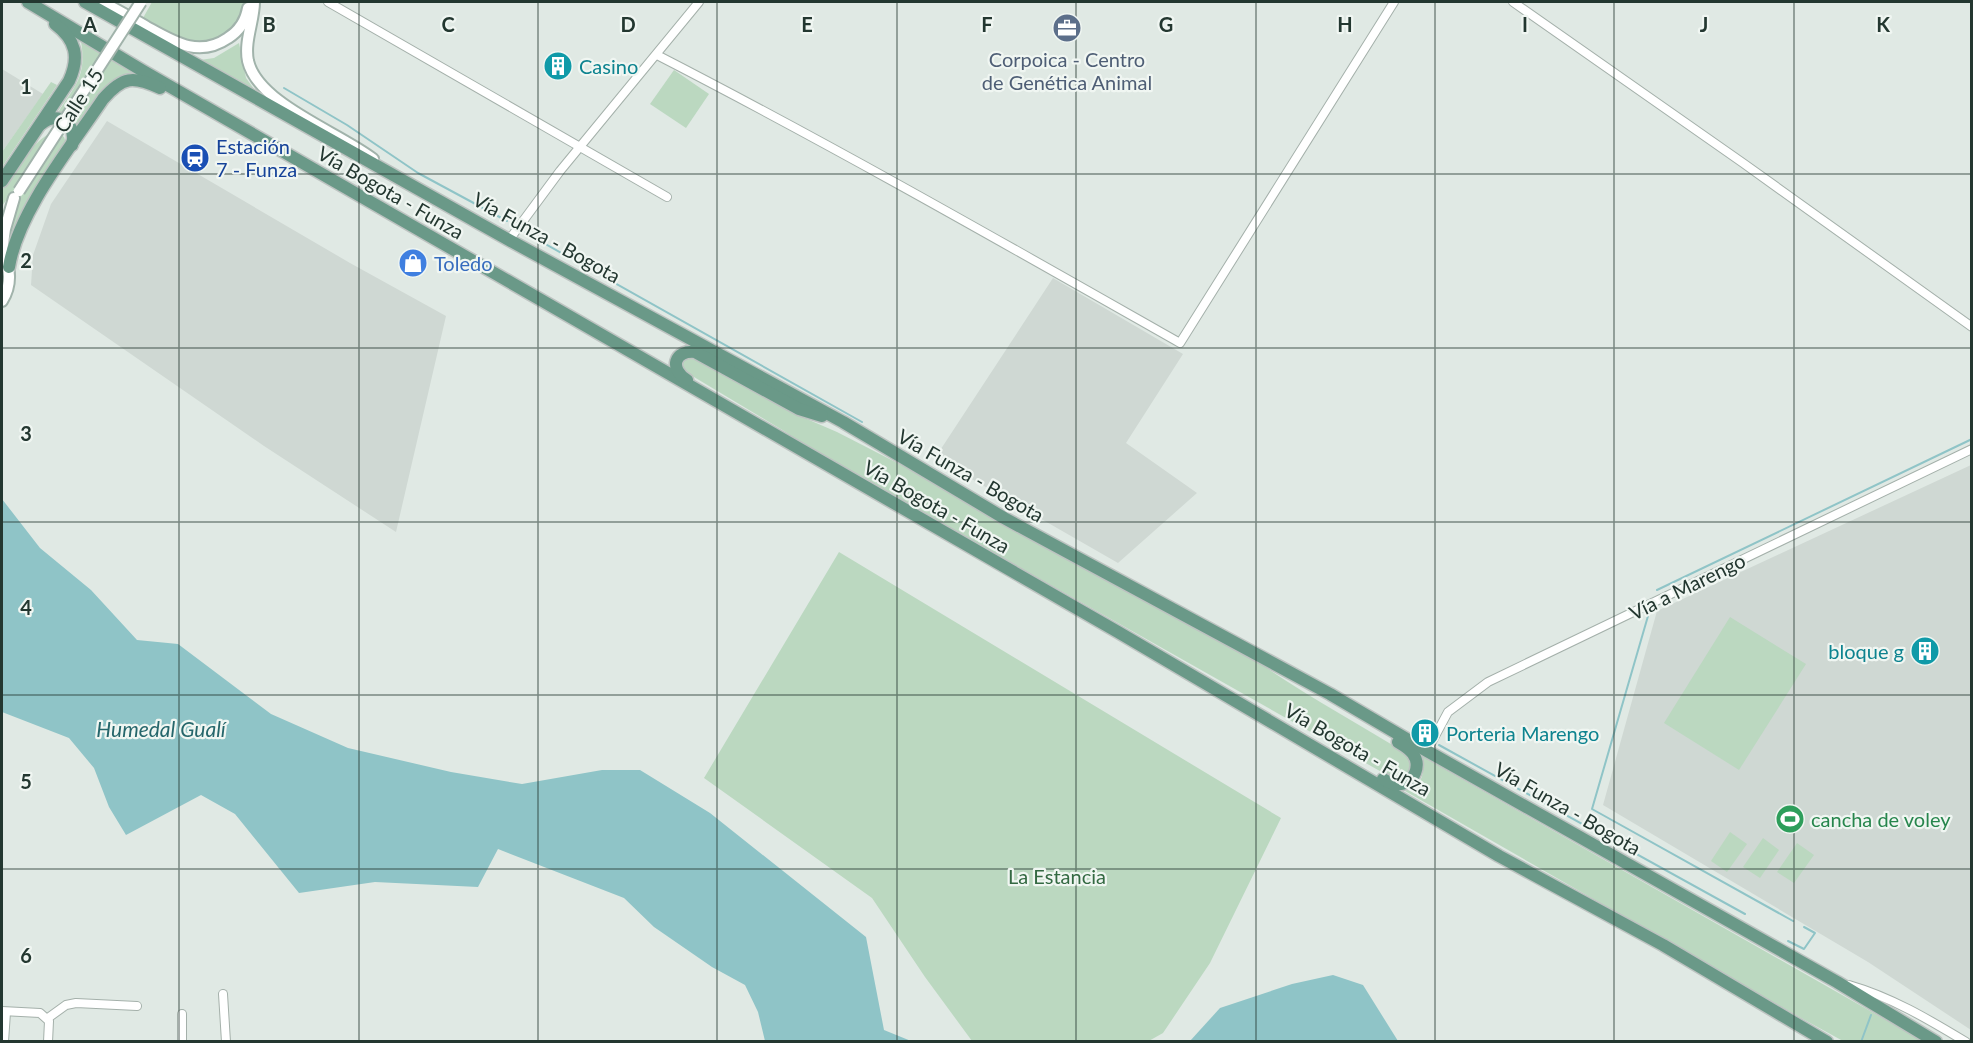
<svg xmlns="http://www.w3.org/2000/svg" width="1973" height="1043" font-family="Lato,sans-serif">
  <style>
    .built { fill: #cfd8d3 }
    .green { fill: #bbd8c0 }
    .water { fill: #8fc4c7 }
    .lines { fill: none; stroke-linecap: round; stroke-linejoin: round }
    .stream { stroke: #8fc4c7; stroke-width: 2 }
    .street-casing { stroke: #a4b0aa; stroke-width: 10 }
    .secondary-casing { stroke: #a1b3ab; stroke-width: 14 }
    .primary-casing { stroke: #bdc3c1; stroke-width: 15 }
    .street { stroke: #fff; stroke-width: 8 }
    .secondary { stroke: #fff; stroke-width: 10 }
    .primary { stroke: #6a9988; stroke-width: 12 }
    .secondary-bridge-casing { stroke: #a1b3ab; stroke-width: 14; stroke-linecap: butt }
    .secondary-bridge { stroke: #fff; stroke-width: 10 }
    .grid { fill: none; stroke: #233730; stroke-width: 1.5; stroke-opacity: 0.55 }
    .labels { text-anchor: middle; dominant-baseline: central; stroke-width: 4.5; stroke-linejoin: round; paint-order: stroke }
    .service-label { font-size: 20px; fill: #4e5e75; stroke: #f0f6f2 }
    .culture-label { font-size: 20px; fill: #0d838f; stroke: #f0f6f2; text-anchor: start }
    .street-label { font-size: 20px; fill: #233730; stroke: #f0f6f2 }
    .transit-label { font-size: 20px; fill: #164399; stroke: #f0f6f2; text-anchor: start }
    .shop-label { font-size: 20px; fill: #366cbe; stroke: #f0f6f2; text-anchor: start }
    .leisure-label { font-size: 20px; fill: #27864d; stroke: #f0f6f2; text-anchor: start }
    .park-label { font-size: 20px; fill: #336942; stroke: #f0f6f2 }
    .water-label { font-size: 21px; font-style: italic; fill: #25666b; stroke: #f0f6f2 }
    .grid-label { font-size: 20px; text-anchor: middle; font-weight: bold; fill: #233730; stroke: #f0f6f2; stroke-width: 4.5; stroke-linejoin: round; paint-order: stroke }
  </style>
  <rect width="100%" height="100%" fill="#e0e9e4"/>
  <!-- built -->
  <g class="built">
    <polygon points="2,69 43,94 2,152"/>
    <polygon points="107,121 350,263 446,316 396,532 264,446 31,285 33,255 51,204"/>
    <polygon points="1053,278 1183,354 1126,443 1197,493 1118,563 935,458"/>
    <polygon points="1971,465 1971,1030 1868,962 1603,805 1657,611"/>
  </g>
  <!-- green -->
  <g class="green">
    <path d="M 152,2 L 245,2 C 244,16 240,24 228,33 C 200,56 170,33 143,18 Z"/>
    <path d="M 81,41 L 132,73 C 103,79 92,103 77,126 L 69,117 L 57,114 C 75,85 87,77 81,41 Z"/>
    <polygon points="239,43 246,78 254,89 200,60 214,58"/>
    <polygon points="674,70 709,94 686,128 650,104"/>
    <polygon points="51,82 57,85 2,167 2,152"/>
    <path d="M 55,131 L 64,137 L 66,143 C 43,177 21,209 7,247 C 6,226 15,206 26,188 L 18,184 L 2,206 C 2,200 0,192 3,187 C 11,171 38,136 55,131 Z"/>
    <path d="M 692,355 L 793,413 L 837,432 L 911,470 L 1027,537 L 1126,587 L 1264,666 C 1310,698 1360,724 1407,754 C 1413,765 1411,770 1403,778 L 1394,779 L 817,453 L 784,431 L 684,371 L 683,364 L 684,359 Z"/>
    <polygon points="839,552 1281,818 1210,963 1163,1033 1147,1042 972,1041 925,977 872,898 704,778"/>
    <polygon points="1730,617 1806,664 1739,770 1664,723"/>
    <path d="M 1418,754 L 1923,1041 L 1843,1041 L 1801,1018 L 1405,791 C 1425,783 1426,772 1418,754 Z"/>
    <polygon points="1791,804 1803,813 1790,833 1777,824"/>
    <polygon points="1730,832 1747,844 1727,872 1711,861"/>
    <polygon points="1763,838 1779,850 1760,878 1743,867"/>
    <polygon points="1797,843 1814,855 1794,883 1777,872"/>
  </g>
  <!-- water -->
  <g class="water">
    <polygon points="2,499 40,548 91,590 137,640 178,644 271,714 348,748 451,772 522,784 602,770 640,770 710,813 866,937 884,1030 911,1041 765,1041 758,1012 745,985 712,967 654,927 624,898 498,849 478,887 375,882 299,893 235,814 201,795 126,835 109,807 94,768 69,738 2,712"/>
    <polygon points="1333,975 1363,985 1398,1041 1190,1041 1220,1008 1292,984"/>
  </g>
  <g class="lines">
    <!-- stream -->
    <g class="stream">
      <polyline points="284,88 347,125 418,173 507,221"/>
      <polyline points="524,232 862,422"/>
      <polyline points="1657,590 1972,439"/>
      <polyline points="1648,616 1592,809 1793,921"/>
      <polyline points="1439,745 1745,914"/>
      <polyline points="1788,941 1804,949 1815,933 1804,927"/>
      <polyline points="1861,1042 1871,1015"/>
    </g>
    <!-- street casing -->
    <g class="street-casing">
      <g id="street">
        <polyline points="328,2 667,197"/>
        <polyline points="1513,2 1743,163 1972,327"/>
        <path d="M 657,55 C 834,146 1007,245 1180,343 L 1394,2"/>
        <polyline points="509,240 560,171 699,2"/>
        <polyline points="1427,751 1448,712 1488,682 1972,449"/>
        <path d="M 1849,985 C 1891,997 1928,1019 1966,1042"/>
        <polyline points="223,994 226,1042"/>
        <polyline points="2,1011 40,1013 49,1021 48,1042"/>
        <polyline points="182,1014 182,1042"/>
        <polyline points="48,1018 66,1005 76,1003 137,1006"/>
        <polyline points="4,1042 6,1012"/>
      </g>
    </g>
    <!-- secondary casing -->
    <g class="secondary-casing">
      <g id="secondary">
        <path d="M 102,2 C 117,10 132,18 147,27 C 174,42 199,58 228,38 C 239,31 246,20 248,8"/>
        <path d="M 254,2 C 254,21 244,41 248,61 C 258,104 338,132 373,159"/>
        <polyline points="2,251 5,229 14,198"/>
        <path d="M 2,301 C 10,288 11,274 6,259"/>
      </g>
    </g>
    <!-- primary casing -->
    <g class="primary-casing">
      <g id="primary">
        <polyline points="28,2 143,71 1118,632 1499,856 1663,945 1827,1042"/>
        <polyline points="85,2 509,240 843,422 1004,518 1330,694 1427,751 1837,982 1936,1042"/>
        <path d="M 41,124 C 58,110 78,124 72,145"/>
        <path d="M 2,181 L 69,81 C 80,57 76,40 55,24"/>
        <path d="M 9,267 C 18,211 71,147 103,99 C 123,76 133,76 160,88"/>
        <path d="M 687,380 C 669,369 674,350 695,352 L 799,409 L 822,416"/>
        <path d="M 1383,779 C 1389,782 1394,786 1401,784 C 1415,782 1421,765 1413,754 C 1410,749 1403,745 1398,742"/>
      </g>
    </g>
    <!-- street -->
    <use href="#street" class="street"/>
    <!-- secondary -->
    <use href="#secondary" class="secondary"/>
    <!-- primary -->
    <use href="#primary" class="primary"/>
    <!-- secondary-bridge casing -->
    <g class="secondary-bridge-casing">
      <polyline id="secondary-bridge" points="19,191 141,2"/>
    </g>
    <!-- secondary-bridge -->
    <use href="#secondary-bridge" class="secondary-bridge"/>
  </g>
  <!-- grid -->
  <path class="grid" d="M 179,2 L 179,1042M 359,2 L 359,1042M 538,2 L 538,1042M 717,2 L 717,1042M 897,2 L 897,1042M 1076,2 L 1076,1042M 1256,2 L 1256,1042M 1435,2 L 1435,1042M 1614,2 L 1614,1042M 1794,2 L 1794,1042M 2,174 L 1972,174M 2,348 L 1972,348M 2,522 L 1972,522M 2,695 L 1972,695M 2,869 L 1972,869"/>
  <!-- icons -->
  <defs>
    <g id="office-disc" transform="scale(1.5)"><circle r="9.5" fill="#5c6f8a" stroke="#f0f6f2"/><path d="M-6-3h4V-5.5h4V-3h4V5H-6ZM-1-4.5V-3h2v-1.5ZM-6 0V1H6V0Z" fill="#fff"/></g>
    <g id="building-disc" transform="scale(1.5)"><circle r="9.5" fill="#0f9aa8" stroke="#f0f6f2"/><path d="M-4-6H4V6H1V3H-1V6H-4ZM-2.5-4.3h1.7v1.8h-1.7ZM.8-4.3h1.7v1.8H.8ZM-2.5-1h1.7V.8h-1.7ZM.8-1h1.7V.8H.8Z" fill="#fff"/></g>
    <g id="station-disc" transform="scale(1.5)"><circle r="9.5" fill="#1a4fb4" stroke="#f0f6f2"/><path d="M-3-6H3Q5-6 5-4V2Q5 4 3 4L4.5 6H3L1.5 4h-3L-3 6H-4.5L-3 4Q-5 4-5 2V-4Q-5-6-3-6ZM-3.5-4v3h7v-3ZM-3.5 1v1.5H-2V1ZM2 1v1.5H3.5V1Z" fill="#fff"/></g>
    <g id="shop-disc" transform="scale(1.5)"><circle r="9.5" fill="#3f7fe0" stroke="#f0f6f2"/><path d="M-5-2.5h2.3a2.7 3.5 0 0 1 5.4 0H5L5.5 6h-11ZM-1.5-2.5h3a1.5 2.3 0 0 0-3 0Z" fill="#fff"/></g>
    <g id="stadium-disc" transform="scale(1.5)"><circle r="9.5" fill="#2e9e5b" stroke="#f0f6f2"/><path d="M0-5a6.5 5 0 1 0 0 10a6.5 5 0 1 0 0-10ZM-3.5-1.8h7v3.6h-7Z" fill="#fff"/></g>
  </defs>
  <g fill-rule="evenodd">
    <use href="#office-disc" x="1067" y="28"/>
    <use href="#building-disc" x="558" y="66"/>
    <use href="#station-disc" x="195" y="158"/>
    <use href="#shop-disc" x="413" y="263"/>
    <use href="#building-disc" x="1925" y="651"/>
    <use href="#building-disc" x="1425" y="733"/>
    <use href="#stadium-disc" x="1790" y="819"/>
  </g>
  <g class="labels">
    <!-- service labels -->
    <g class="service-label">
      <text x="1067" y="59">Corpoica - Centro<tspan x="1067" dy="23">de Genética Animal</tspan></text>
    </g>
    <!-- culture labels -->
    <g class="culture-label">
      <text x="579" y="66">Casino</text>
      <text x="1904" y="651" text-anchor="end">bloque g</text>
      <text x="1446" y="733">Porteria Marengo</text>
    </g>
    <!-- street labels -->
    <g class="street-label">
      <text transform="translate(78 100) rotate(-57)">Calle 15</text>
      <text transform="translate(391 192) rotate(30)">Vía Bogota - Funza</text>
      <text transform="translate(547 237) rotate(29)">Vía Funza - Bogota</text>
      <text transform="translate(971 475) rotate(30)">Vía Funza - Bogota</text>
      <text transform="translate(937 506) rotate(30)">Vía Bogota - Funza</text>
      <text transform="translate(1687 586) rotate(-26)">Vía a Marengo</text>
      <text transform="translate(1358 749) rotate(30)">Vía Bogota - Funza</text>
      <text transform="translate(1568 808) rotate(30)">Vía Funza - Bogota</text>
    </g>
    <!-- transit labels -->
    <g class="transit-label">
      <text x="216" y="146">Estación<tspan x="216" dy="23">7 - Funza</tspan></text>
    </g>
    <!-- shop labels -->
    <g class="shop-label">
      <text x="434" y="263">Toledo</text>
    </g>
    <!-- leisure labels -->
    <g class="leisure-label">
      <text x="1811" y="819">cancha de voley</text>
    </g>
    <!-- park labels -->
    <g class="park-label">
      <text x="1057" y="876">La Estancia</text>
    </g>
    <!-- water labels -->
    <g class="water-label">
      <text x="161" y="728">Humedal Gualí</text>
    </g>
  </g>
  <g class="grid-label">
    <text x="90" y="32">A</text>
    <text x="269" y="32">B</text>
    <text x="448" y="32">C</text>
    <text x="628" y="32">D</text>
    <text x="807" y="32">E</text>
    <text x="987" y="32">F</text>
    <text x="1166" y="32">G</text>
    <text x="1345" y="32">H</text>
    <text x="1525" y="32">I</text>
    <text x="1704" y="32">J</text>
    <text x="1883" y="32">K</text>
    <text x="26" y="94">1</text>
    <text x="26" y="268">2</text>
    <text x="26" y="441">3</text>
    <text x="26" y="615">4</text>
    <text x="26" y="789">5</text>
    <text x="26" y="963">6</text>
  </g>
  <!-- border -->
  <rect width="1973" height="1043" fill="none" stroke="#233730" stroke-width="6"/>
</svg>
